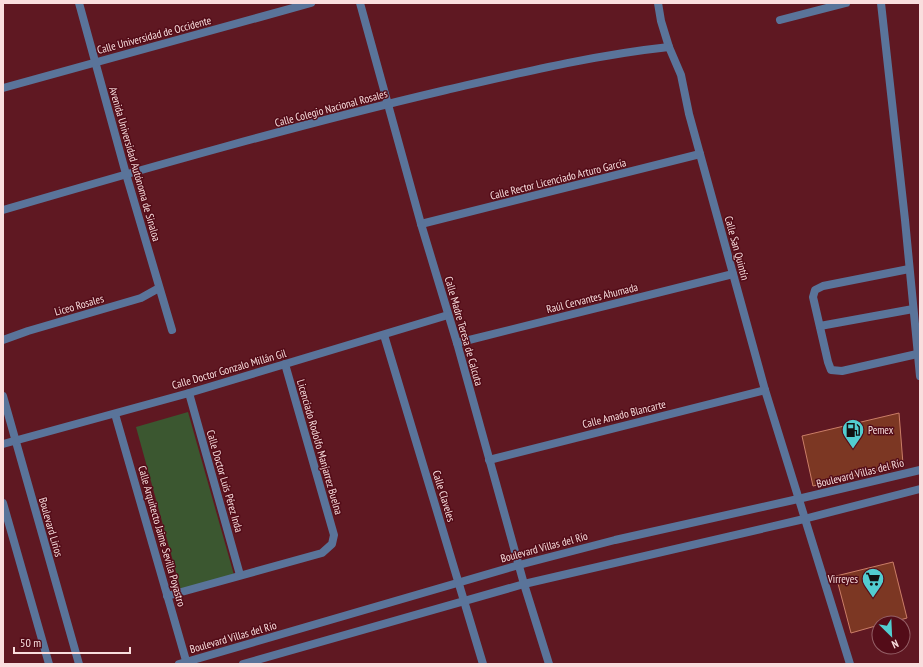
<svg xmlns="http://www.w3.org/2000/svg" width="923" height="667" font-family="'PT Sans Narrow',sans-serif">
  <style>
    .green { fill: #3b5730 }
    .building { fill: #7c3723; stroke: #cb7e67 }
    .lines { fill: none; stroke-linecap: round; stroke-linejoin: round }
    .service { stroke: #5a749a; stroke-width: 8 }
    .minor { stroke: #5a749a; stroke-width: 8 }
    .tertiary { stroke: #5a749a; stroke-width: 8 }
    .labels { text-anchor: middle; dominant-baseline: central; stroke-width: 3; stroke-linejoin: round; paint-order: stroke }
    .street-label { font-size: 11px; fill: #f9dede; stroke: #530c18 }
    .poi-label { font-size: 11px; fill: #f9dede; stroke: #530c18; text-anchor: start }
  </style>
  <rect width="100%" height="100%" fill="#5f1822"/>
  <!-- green -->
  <polygon class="green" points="188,412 234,575 181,590 136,427"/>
  <!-- building -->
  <g class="building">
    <polygon points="899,413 903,464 813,486 802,436"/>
    <polygon points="893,562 907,618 889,623 879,623 879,625 851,633 836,576"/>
  </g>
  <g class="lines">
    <!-- service -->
    <g class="service">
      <polyline points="780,20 846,3"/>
      <polyline points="909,269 823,286 815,290 813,297 828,362 831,370 842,371 917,354"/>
      <polyline points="820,326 913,309"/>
    </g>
    <!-- minor -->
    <g class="minor">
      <polyline points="79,3 126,174 172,330"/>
      <polyline points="360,3 421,224 457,343 524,584 549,664"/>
      <polyline points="658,3 661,21 669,47 681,75 689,114 765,390 850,664"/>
      <polyline points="3,88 311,3"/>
      <path d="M 3,210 C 150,167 297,125 446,90 C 520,73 594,55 669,47"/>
      <polyline points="421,224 700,154"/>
      <polyline points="384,335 483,664"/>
      <polyline points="3,340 28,331 141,298 159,288"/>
      <polyline points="457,343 733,274"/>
      <polyline points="189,393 240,575"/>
      <polyline points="3,396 79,664"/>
      <polyline points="115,414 187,664"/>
      <polyline points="3,444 189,393 448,315"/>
      <polyline points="489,460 765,390"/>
      <polyline points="3,503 49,664"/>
      <polyline points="167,596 322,553 332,544 334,535 285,364"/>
    </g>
    <!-- tertiary -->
    <g class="tertiary">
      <polyline points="881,3 905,220 920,376"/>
      <polyline points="179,664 519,565 615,540 798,499 920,470"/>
      <polyline points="243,664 524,584 804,519 920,489"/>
    </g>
  </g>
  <!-- icons -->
  <defs>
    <g id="fuel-pin" transform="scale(1.15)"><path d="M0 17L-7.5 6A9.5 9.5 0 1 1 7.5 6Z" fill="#52cdd0" stroke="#530c18"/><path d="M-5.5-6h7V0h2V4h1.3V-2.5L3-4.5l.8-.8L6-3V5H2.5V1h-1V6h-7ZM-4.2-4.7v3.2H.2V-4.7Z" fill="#111"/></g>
    <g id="supermarket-pin" transform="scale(1.15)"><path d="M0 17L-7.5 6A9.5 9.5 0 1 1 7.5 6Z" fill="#52cdd0" stroke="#530c18"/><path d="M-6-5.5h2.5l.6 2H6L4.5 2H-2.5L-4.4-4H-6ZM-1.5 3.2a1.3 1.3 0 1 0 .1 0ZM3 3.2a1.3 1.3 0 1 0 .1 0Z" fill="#111"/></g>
  </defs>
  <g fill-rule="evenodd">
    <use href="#fuel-pin" x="853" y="430"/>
    <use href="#supermarket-pin" x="873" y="579"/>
  </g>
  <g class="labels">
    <!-- street labels -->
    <g class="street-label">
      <text transform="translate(154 35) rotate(-15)">Calle Universidad de Occidente</text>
      <text transform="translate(331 108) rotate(-15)">Calle Colegio Nacional Rosales</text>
      <text transform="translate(135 164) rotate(74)">Avenida Universidad Autónoma de Sinaloa</text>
      <text transform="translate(558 179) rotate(-14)">Calle Rector Licenciado Arturo García</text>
      <text transform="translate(737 248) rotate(75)">Calle San Quintín</text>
      <text transform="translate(592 298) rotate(-14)">Raúl Cervantes Ahumada</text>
      <text transform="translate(79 305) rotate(-16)">Liceo Rosales</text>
      <text transform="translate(464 331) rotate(74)">Calle Madre Teresa de Calcuta</text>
      <text transform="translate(229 369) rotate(-16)">Calle Doctor Gonzalo Millán Gil</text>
      <text transform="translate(624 414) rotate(-14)">Calle Amado Blancarte</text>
      <text transform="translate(320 447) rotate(74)">Licenciado Rodolfo Manjarrez Buelna</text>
      <text transform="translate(860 473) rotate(-14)">Boulevard Villas del Río</text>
      <text transform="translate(225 481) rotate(74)">Calle Doctor Luis Pérez Inda</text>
      <text transform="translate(444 496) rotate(73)">Calle Claveles</text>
      <text transform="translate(51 527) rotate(74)">Boulevard Lirios</text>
      <text transform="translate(162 536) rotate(74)">Calle Arquitecto Jaime Sevilla Poyastro</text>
      <text transform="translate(544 547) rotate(-15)">Boulevard Villas del Río</text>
      <text transform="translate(233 637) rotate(-16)">Boulevard Villas del Río</text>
    </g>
    <!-- poi labels -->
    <g class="poi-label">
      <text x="868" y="430">Pemex</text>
      <text x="858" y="579" text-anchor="end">Virreyes</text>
    </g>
  </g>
  <!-- border -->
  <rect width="923" height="667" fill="none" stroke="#f9dede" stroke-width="8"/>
  <!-- north arrow -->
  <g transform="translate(891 635) rotate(156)"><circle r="19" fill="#530c18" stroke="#956067"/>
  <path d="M0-3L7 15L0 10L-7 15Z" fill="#52cdd0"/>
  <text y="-6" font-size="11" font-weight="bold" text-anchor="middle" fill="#f9dede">N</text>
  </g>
  <!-- scale -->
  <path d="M14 647v6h116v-6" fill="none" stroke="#f9dede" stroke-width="2"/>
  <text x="20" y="647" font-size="12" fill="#f9dede" stroke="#530c18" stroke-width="3" paint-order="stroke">50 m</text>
</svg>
